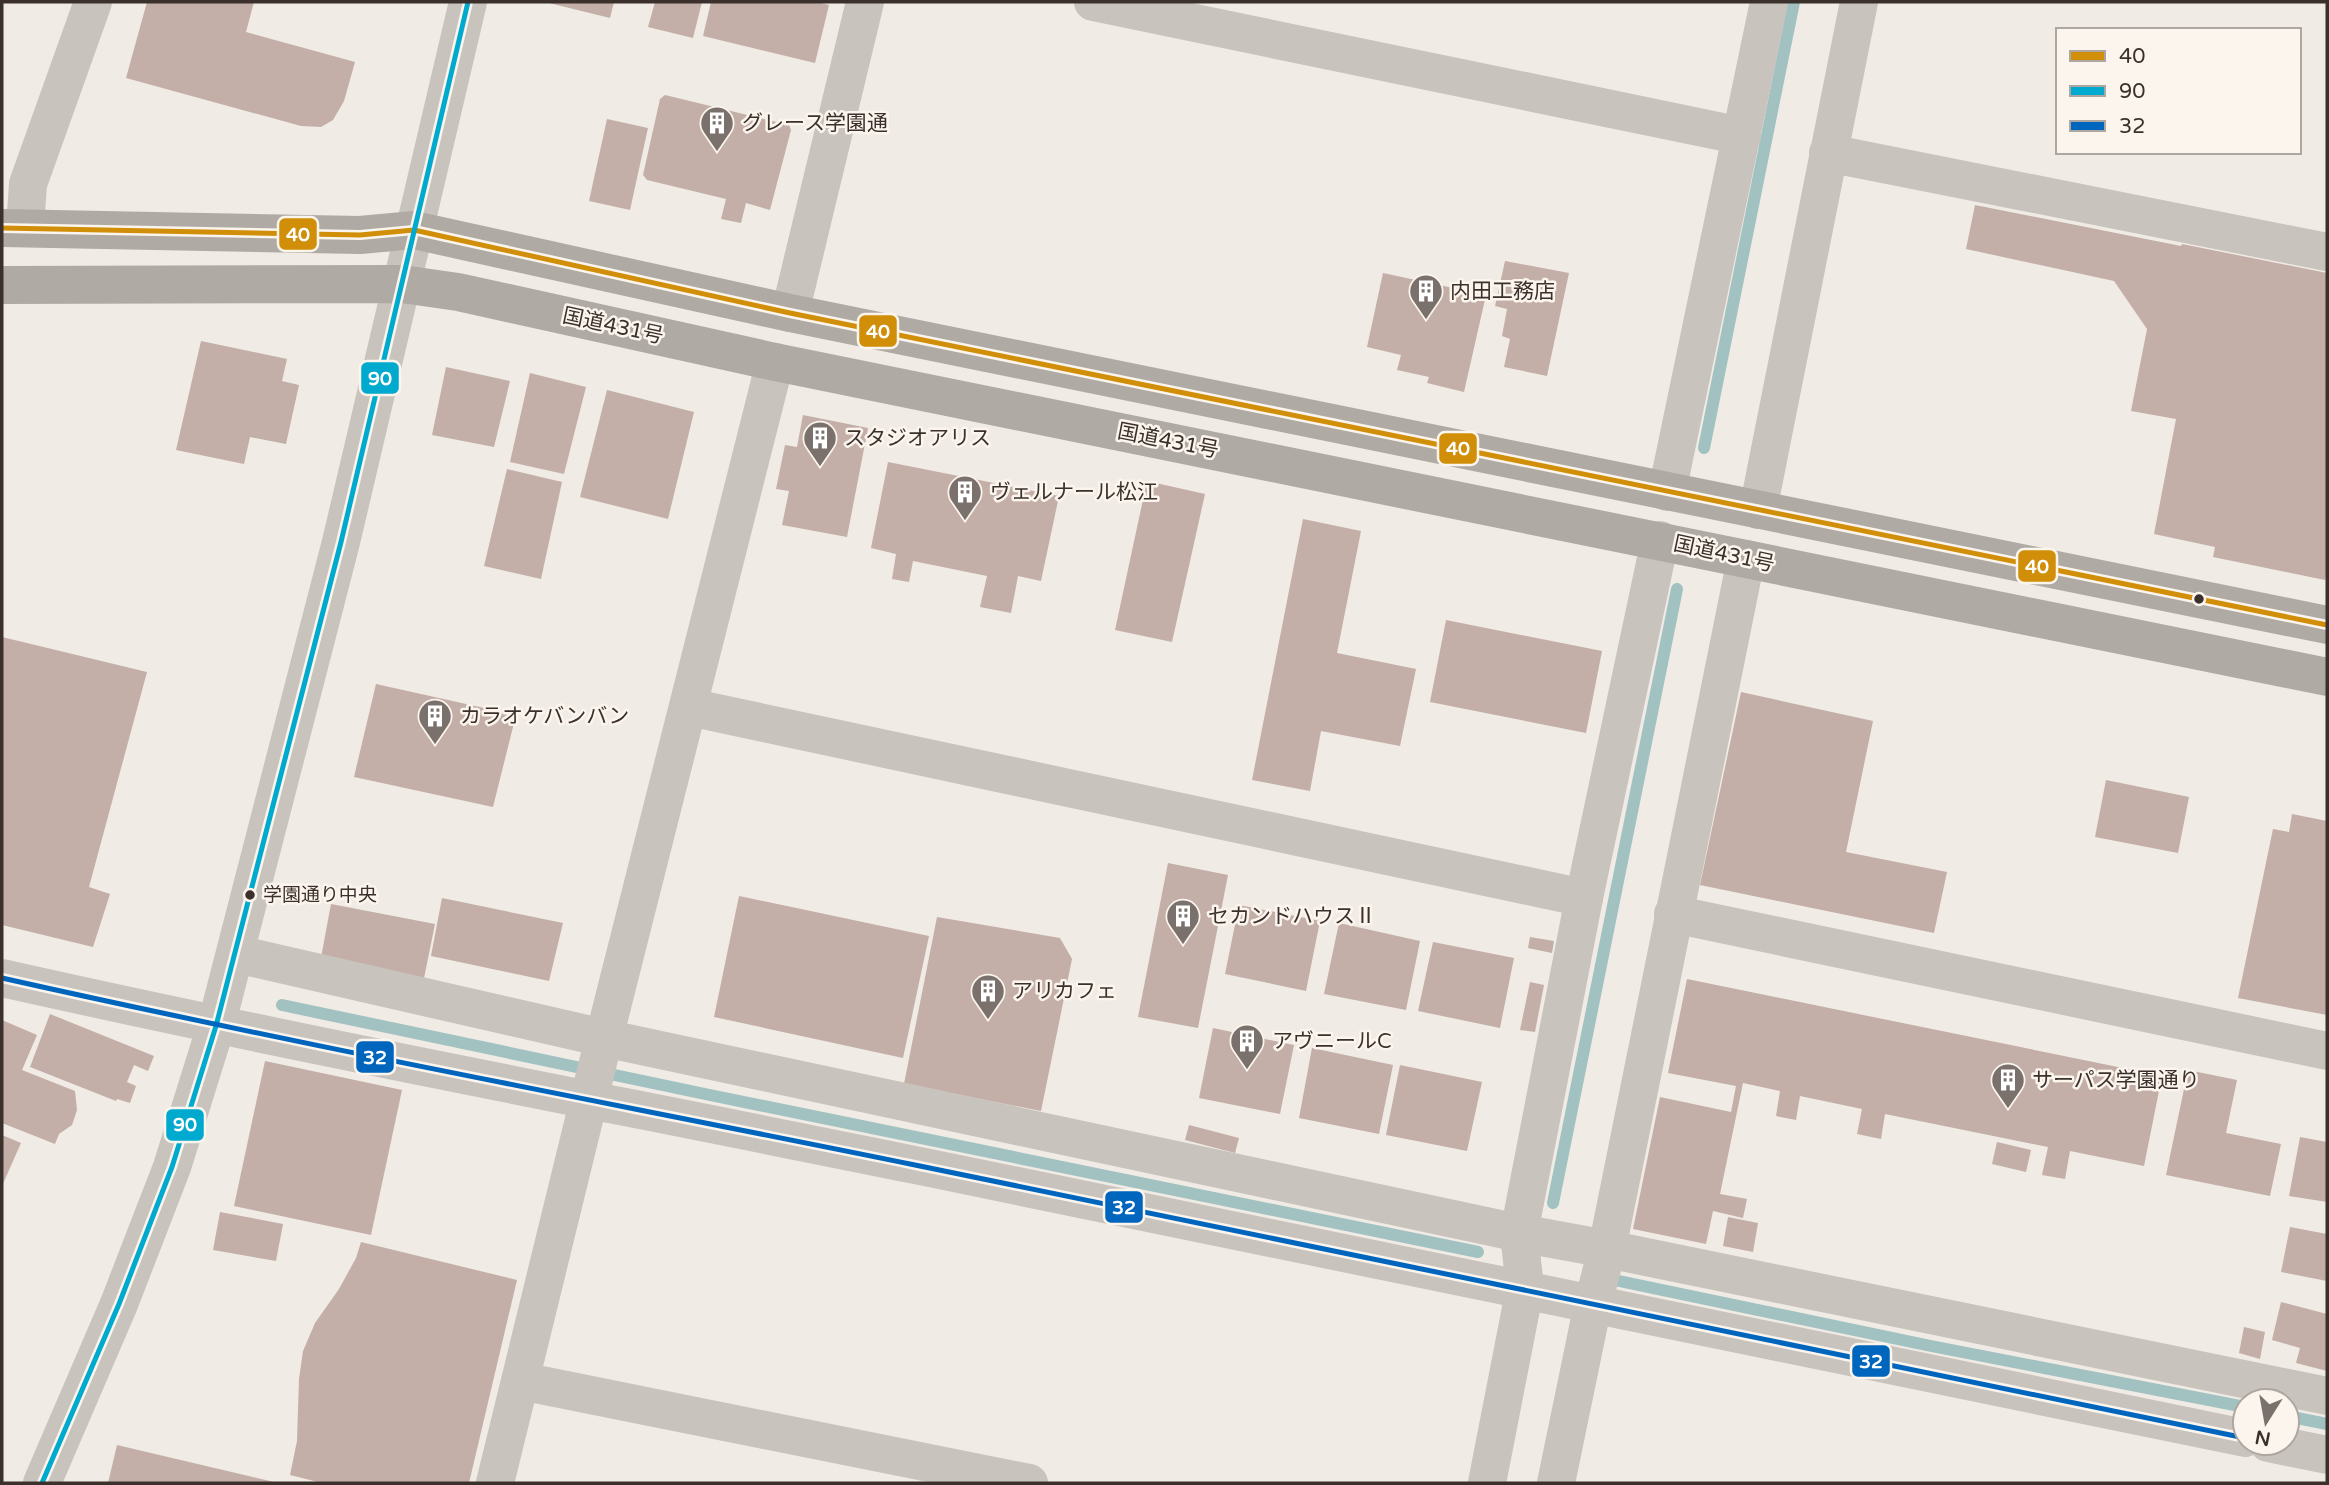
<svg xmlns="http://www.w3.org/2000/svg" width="2329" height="1485" font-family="'Varela Round','Noto Sans JP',sans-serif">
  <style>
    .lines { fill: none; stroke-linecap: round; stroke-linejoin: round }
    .stream { stroke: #a1c2c1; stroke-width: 12 }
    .building { fill: #c3afa7 }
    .minor { stroke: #c9c3be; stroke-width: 38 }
    .highway { stroke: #afaaa4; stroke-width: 38 }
    .bus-1-casing { stroke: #fbf5ee; stroke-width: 10 }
    .bus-2-casing { stroke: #fbf5ee; stroke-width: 10 }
    .bus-3-casing { stroke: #fbf5ee; stroke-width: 10 }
    .bus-1 { stroke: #d18e09; stroke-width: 5 }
    .bus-2 { stroke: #00a9ce; stroke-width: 5 }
    .bus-3 { stroke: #0065bd; stroke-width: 5 }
    .bus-dot { fill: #3b302b; stroke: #fbf5ee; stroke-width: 2.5 }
    .labels { text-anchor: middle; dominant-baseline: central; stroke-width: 5; stroke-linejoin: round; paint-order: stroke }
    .bus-label { font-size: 19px; fill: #3b302b; stroke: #fbf5ee; text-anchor: start }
    .poi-label { font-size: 21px; fill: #3b302b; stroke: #fbf5ee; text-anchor: start }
    .street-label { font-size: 21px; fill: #3b302b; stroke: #fbf5ee }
    .line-badge { stroke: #fbf5ee; stroke-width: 2.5 }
    .badge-label { font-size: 19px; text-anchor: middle; font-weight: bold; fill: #fff }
  </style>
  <rect width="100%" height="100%" fill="#f0ebe5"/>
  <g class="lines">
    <!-- stream -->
    <g class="stream">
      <polyline points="1704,448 1794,2"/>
      <polyline points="282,1005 705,1094 1478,1252"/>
      <polyline points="1553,1203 1677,589"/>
      <polyline points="1619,1281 1931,1346 2245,1407"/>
      <polyline points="2287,1416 2327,1424"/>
    </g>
  </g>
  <!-- building -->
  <g class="building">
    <polygon points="147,2 254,2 246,32 355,62 344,101 333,120 321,127 301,126 126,78"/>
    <polygon points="545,2 614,2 610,18"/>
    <polygon points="655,2 702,2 693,38 648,27"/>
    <polygon points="711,2 817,2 829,5 815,63 703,36"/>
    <polygon points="665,95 789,125 791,130 770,210 746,203 741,223 721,219 726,199 647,180 643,175 660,99"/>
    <polygon points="607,119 648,128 630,210 589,201"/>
    <polygon points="1975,205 2181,246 2182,244 2327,273 2327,571 2325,580 2213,557 2215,547 2154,534 2176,419 2131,411 2147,329 2114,281 1966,249"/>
    <polygon points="1505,261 1569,273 1547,376 1504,367 1510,339 1502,336 1507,309 1495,306"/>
    <polygon points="1383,273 1486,295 1464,392 1427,383 1429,377 1397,370 1401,355 1367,347"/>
    <polygon points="201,341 287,359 282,381 299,385 286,444 250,437 244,464 176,450"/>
    <polygon points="446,367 510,381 494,447 432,435"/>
    <polygon points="530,373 586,387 564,474 510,462"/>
    <polygon points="607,390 694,412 668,519 580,497"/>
    <polygon points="803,415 868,428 847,537 782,525 789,491 776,489 785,445 797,447"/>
    <polygon points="888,462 1059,496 1041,581 1018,576 1011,613 980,607 987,576 913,561 909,582 892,579 896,554 871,548"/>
    <polygon points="507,469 562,482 541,579 484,566"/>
    <polygon points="1147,481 1205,494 1172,642 1115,630"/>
    <polygon points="1303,519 1361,531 1337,653 1416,669 1400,746 1321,731 1310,791 1252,780"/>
    <polygon points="1446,620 1602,651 1586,733 1430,702"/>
    <polygon points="2,637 147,672 89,887 110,894 93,947 2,925"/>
    <polygon points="376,684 516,715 493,807 354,777"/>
    <polygon points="1741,692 1873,721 1846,852 1947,872 1934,933 1700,885"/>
    <polygon points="2106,780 2189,797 2178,853 2095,837"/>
    <polygon points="2292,814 2327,821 2327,1015 2238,998 2273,829 2289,832"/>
    <polygon points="1168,863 1228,875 1198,1028 1138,1017"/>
    <polygon points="739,896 929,936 903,1058 714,1017"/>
    <polygon points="442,898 563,923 549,981 431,956"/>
    <polygon points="331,904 435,924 423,983 320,963"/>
    <polygon points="1239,905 1320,921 1306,991 1225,974"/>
    <polygon points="937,917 1060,938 1072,959 1041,1111 904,1084"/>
    <polygon points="1339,923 1420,941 1406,1010 1324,994"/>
    <polygon points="1530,937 1554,941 1552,953 1528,948"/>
    <polygon points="1433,942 1514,958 1500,1028 1418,1011"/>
    <polygon points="1687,979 2162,1076 2144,1166 2070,1151 2065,1179 2042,1175 2048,1147 1885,1114 1881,1139 1857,1134 1862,1109 1800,1096 1796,1120 1776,1116 1780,1091 1743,1083 1720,1194 1747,1199 1743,1218 1713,1211 1706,1244 1633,1229 1660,1097 1731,1112 1736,1086 1668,1073"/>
    <polygon points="1530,982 1544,985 1535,1032 1520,1030"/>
    <polygon points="50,1014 154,1056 148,1071 134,1065 127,1082 136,1086 130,1103 117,1099 116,1101 30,1067"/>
    <polygon points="2,1020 37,1035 22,1070 75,1091 77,1110 72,1125 59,1134 55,1144 2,1123"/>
    <polygon points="1213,1028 1294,1045 1280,1114 1199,1098"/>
    <polygon points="1312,1048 1393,1065 1379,1134 1299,1118"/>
    <polygon points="265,1061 402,1090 371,1235 234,1206"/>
    <polygon points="1400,1065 1482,1082 1467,1151 1386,1135"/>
    <polygon points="2188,1070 2237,1080 2226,1133 2281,1144 2270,1196 2166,1175"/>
    <polygon points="1189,1125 1239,1138 1235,1153 1185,1140"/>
    <polygon points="2,1135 21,1143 2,1186"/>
    <polygon points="2300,1137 2327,1142 2327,1202 2289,1196"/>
    <polygon points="1997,1142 2031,1150 2026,1172 1992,1164"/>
    <polygon points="220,1212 283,1224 276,1261 213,1250"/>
    <polygon points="1728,1217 1758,1223 1753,1252 1723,1246"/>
    <polygon points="2290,1227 2327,1234 2327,1281 2281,1272"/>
    <polygon points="361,1242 517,1280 469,1483 322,1483 290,1475 297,1441 299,1379 303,1351 315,1323 339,1289 356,1258"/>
    <polygon points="2281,1302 2327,1314 2327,1371 2296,1363 2300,1348 2272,1340"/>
    <polygon points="2244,1327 2265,1332 2260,1359 2239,1353"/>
    <polygon points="117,1445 274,1482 274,1483 108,1483"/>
  </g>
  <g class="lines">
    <!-- minor -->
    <g class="minor">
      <polyline points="1093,2 1742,136"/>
      <polyline points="1828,153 2327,252"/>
      <polyline points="25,228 28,184 93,2"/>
      <polyline points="790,313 865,2"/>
      <polyline points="1667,492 1769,2"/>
      <polyline points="1758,510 1859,2"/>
      <polyline points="689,707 1584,898"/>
      <polyline points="1673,914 2327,1051"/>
      <polyline points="236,954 604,1038 1519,1233 1607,1249 2327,1396"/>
      <path d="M 2,978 C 305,1046 610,1103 915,1165 C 1359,1254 1802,1347 2245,1438"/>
      <polyline points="521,1381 1029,1483"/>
      <polyline points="2268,1443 2327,1455"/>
      <polyline points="42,1483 119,1304 172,1167 216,1026 341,542 468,2"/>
      <polyline points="495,1483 604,1038 775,362"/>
      <polyline points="1487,1483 1525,1288 1519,1233 1584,898 1660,540"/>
      <polyline points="1556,1483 1593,1304 1607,1249 1746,559"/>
    </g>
    <!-- highway -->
    <g class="highway">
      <polyline points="2,228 360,235 414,230 790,313 2327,625"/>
      <polyline points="2,285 402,284 458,292 775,362 2327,677"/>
    </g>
    <!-- bus-1 casing -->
    <g class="bus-1-casing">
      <polyline id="bus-1" points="2,228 360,235 414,230 790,313 2327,625"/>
    </g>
    <!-- bus-2 casing -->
    <g class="bus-2-casing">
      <polyline id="bus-2" points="42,1483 119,1304 172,1167 216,1026 341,542 468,2"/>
    </g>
    <!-- bus-3 casing -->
    <g class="bus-3-casing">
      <path id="bus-3" d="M 2,978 C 305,1046 610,1103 915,1165 C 1359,1254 1802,1347 2245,1438"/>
    </g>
    <!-- bus-1 -->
    <use href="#bus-1" class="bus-1"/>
    <!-- bus-2 -->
    <use href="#bus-2" class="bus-2"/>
    <!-- bus-3 -->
    <use href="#bus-3" class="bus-3"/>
  </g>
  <!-- icons -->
  <defs>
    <g id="building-pin" transform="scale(1.75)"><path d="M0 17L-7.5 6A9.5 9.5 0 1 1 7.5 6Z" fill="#7a716c" stroke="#fbf5ee"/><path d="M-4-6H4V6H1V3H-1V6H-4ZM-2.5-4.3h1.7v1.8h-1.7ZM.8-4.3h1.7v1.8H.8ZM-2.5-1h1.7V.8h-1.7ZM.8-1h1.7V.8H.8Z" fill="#fff"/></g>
  </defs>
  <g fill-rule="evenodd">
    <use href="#building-pin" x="717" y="123"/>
    <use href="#building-pin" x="1426" y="291"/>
    <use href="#building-pin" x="820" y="438"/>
    <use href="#building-pin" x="965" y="492"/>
    <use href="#building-pin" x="435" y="716"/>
    <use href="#building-pin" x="1183" y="916"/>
    <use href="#building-pin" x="988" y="991"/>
    <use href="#building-pin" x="1247" y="1041"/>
    <use href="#building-pin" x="2008" y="1080"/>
  </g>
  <!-- markers -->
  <g class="bus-dot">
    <circle cx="2199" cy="599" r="6"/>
    <circle cx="250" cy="895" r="6"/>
  </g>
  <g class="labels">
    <!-- bus labels -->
    <g class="bus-label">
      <text x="263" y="895">学園通り中央</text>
    </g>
    <!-- poi labels -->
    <g class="poi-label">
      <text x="742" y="123">グレース学園通</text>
      <text x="1450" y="291">内田工務店</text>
      <text x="844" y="438">スタジオアリス</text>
      <text x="990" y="492">ヴェルナール松江</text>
      <text x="460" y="716">カラオケバンバン</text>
      <text x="1208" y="916">セカンドハウスⅡ</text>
      <text x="1012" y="991">アリカフェ</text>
      <text x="1272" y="1041">アヴニールC</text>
      <text x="2032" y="1080">サーパス学園通り</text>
    </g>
    <!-- street labels -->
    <g class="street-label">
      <text transform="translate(613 326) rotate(12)">国道431号</text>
      <text transform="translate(1168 441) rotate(11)">国道431号</text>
      <text transform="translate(1724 554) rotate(12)">国道431号</text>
    </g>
  </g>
  <g class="line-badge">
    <rect x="278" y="217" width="40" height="34" rx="7" fill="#d18e09"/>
    <rect x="858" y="314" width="40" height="34" rx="7" fill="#d18e09"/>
    <rect x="360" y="361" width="40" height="34" rx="7" fill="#00a9ce"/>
    <rect x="1438" y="432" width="40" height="33" rx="7" fill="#d18e09"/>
    <rect x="2017" y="549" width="40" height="34" rx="7" fill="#d18e09"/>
    <rect x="355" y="1040" width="40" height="34" rx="7" fill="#0065bd"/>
    <rect x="165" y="1108" width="40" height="34" rx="7" fill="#00a9ce"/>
    <rect x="1104" y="1190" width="40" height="34" rx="7" fill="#0065bd"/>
    <rect x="1851" y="1344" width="40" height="34" rx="7" fill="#0065bd"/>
  </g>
  <g class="badge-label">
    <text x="298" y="241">40</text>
    <text x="878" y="338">40</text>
    <text x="380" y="385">90</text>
    <text x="1458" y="455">40</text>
    <text x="2037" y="573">40</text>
    <text x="375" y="1064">32</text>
    <text x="185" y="1131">90</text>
    <text x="1124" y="1214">32</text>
    <text x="1871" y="1368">32</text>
  </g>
  <!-- border -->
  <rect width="2329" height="1485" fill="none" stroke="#3b302b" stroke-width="7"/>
  <!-- legend -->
  <rect x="2056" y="28" width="245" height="126" fill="#fbf5ee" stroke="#aea6a0" stroke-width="2"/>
  <rect x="2070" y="51" width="35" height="10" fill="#d18e09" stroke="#aea6a0" stroke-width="2"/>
  <text x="2119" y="63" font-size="21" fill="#3b302b">40</text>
  <rect x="2070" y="86" width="35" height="10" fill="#00a9ce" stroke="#aea6a0" stroke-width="2"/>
  <text x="2119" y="98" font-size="21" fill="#3b302b">90</text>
  <rect x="2070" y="121" width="35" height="10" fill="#0065bd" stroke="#aea6a0" stroke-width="2"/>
  <text x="2119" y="133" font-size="21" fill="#3b302b">32</text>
  <!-- north arrow -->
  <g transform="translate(2266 1422) rotate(191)"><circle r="33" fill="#fbf5ee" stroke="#aea6a0" stroke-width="2"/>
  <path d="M0-5L12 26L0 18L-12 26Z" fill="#7a716c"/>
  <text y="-10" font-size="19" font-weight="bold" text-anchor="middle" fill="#3b302b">N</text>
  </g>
</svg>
